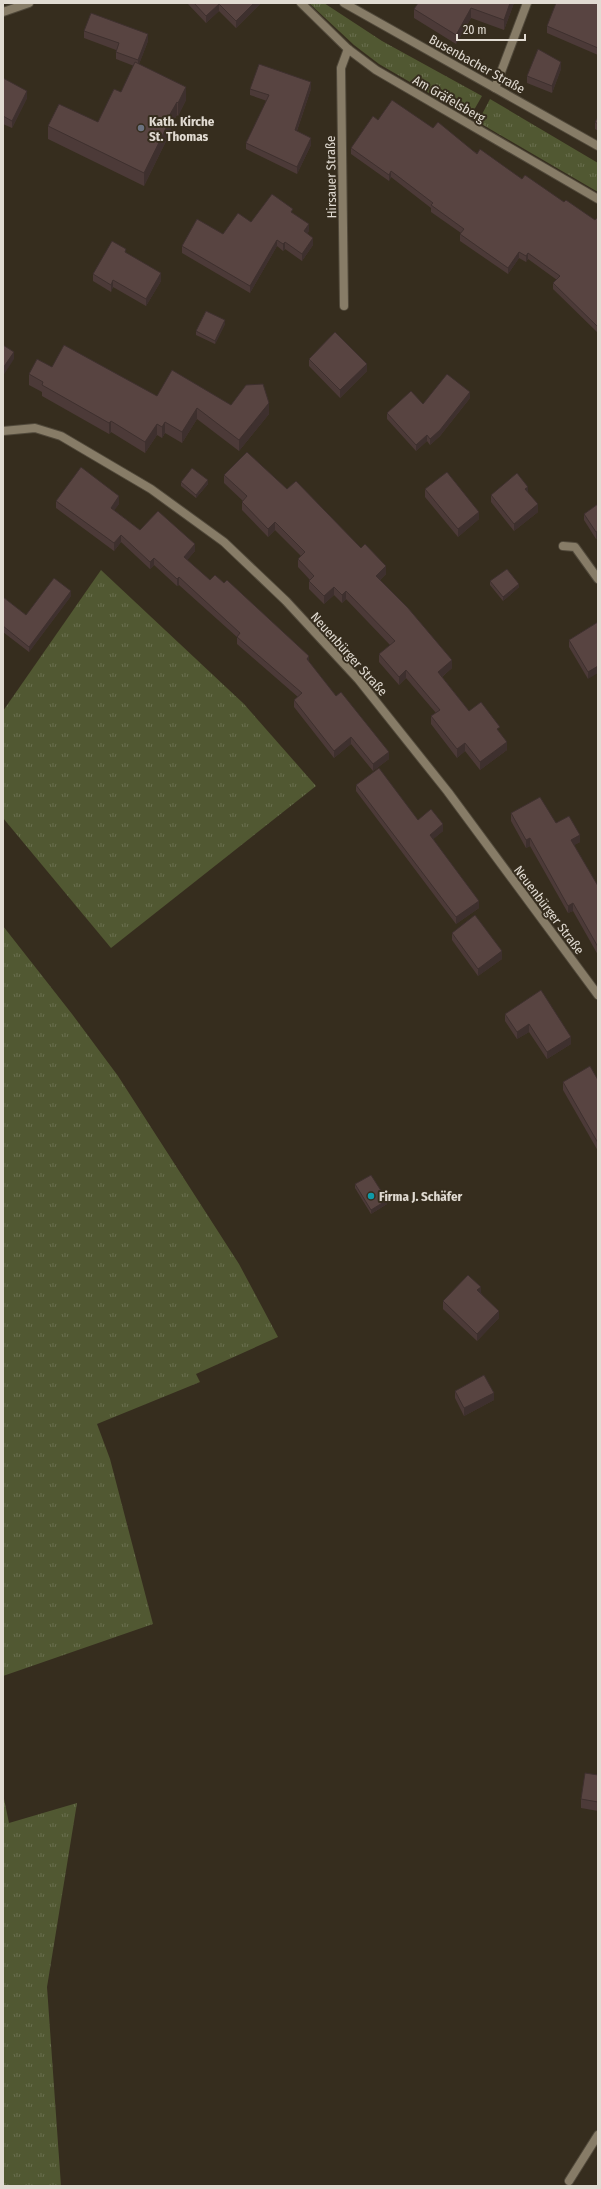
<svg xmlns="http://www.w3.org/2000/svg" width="601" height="2189" font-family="'Fira Sans Condensed',sans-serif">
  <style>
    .grass { fill: url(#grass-tufts) }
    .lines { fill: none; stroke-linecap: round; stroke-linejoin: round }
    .street-casing { stroke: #51493b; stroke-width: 10 }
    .street { stroke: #877c67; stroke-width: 8 }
    .wall { fill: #4c3a38 }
    .shaded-wall { fill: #3e302e }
    .building { fill: #584441; stroke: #3e302e }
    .worship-dot { fill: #6b7280; stroke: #362d1e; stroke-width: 1.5 }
    .culture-dot { fill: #0f9aa8; stroke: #362d1e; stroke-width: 1.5 }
    .labels { text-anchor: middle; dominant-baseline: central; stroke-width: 4; stroke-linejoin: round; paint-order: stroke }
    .street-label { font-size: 13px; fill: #e1dbd2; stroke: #362d1e }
    .poi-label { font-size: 13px; font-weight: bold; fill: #e1dbd2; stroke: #362d1e; text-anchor: start }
  </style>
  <defs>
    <pattern id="grass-tufts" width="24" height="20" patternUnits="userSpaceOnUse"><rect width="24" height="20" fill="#515832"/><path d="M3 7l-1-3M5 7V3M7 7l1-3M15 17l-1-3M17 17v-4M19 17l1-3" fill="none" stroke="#6a6f4f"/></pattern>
  </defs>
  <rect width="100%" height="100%" fill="#362d1e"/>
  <!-- grass -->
  <g class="grass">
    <polygon points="309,3 324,3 382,41 482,96 470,117 379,64 354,45"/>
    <polygon points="490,99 598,163 598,192 478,122"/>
    <polygon points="101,570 244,704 316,786 111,948 3,818 3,711"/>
    <polygon points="3,926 72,1014 118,1076 239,1264 278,1337 196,1374 200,1382 97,1424 110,1459 153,1624 3,1676"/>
    <polygon points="3,1794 9,1823 77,1803 47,1987 61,2186 3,2186"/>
  </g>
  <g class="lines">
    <!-- street casing -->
    <g class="street-casing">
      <g id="street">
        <polyline points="301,3 348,49 376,70 598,199"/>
        <polyline points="344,3 598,146"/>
        <polyline points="3,12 29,3"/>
        <polyline points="495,88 527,3"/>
        <polyline points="344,306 341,68 348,49"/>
        <polyline points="3,431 35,428 61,436 151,489 224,542 286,601 358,679 448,792 598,995"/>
        <polyline points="563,546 575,547 598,579"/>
        <polyline points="569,2181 598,2135"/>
      </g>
    </g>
    <!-- street -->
    <use href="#street" class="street"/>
  </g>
  <!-- wall -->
  <g class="wall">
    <polygon points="188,3 261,3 236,28 219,11 206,23 188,4"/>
    <polygon points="514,3 504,30 471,18 456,44 414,18 414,9"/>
    <polygon points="598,3 598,55 547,33 547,26"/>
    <polygon points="84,31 148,41 139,64 186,100 178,116 177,115 171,125 171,131 144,186 48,139 48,126 98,122 121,92 134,66 116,59 116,50 84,38"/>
    <polygon points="561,69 552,93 527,83 527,76"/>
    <polygon points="3,78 27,98 12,128 3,124"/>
    <polygon points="250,89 311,89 297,131 311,145 297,174 246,149 246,143 267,101 250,95"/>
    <polygon points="598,117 598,131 595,129 595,122"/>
    <polygon points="378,120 433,128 595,220 598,219 598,333 553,289 553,283 557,280 528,259 526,262 519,258 508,274 460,241 460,234 461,233 431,212 431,208 391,177 389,181 351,154 351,148"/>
    <polygon points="293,213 309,231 307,233 313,245 302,261 285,249 283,251 277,246 250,293 182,253 182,246 223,234 251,222"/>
    <polygon points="126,253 161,281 146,306 113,287 111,292 93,281 93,274"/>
    <polygon points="225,324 215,344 196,335 196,331"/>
    <polygon points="309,359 367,371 340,398 309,366"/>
    <polygon points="52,367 157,396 231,405 269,414 239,451 197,419 182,443 165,433 162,438 157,435 145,453 111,432 109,434 42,396 42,392 29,385 29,374"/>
    <polygon points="470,398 440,436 430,445 427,441 416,451 387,419 387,413 423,404"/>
    <polygon points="224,475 287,489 386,574 380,580 452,668 442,677 469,711 500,733 507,750 480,770 465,751 457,758 431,724 431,716 436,713 406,678 399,685 379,662 379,654 390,645 346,599 342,603 334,595 324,604 309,589 309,581 310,580 298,567 298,559 301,556 275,530 268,537 242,510 242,502 243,501 224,483"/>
    <polygon points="181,482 208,484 196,498 181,486"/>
    <polygon points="425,489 479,519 458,537 425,497"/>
    <polygon points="491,495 538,512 514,531 491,502"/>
    <polygon points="56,501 119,504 114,510 140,530 195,551 187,560 210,580 309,662 336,696 389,759 373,771 351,744 334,758 294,707 294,700 298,697 237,644 237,637 179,585 177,586 154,565 150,569 121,542 114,551 56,508"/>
    <polygon points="598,504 598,537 596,539 584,520 584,514"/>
    <polygon points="490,581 519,587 503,601 490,585"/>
    <polygon points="71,596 29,652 3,632 3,597 26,615"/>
    <polygon points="598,622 588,679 569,647 569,640"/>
    <polygon points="356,785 418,820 443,831 433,839 479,908 456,924 356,791"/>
    <polygon points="511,813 556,823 580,842 574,845 598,886 598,955 573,911 568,913 530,846 526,848 511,821"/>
    <polygon points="452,933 502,959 478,976 452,940"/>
    <polygon points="505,1014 571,1044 547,1059 529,1032 517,1039 505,1021"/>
    <polygon points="598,1080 598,1151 563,1090 563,1082"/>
    <polygon points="355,1184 387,1204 371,1214 355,1188"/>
    <polygon points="481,1293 499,1318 477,1341 443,1309 443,1301"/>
    <polygon points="455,1391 494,1400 464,1416 455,1398"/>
    <polygon points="598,1775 598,1811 581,1808 581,1799"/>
  </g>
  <!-- shaded-wall -->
  <g class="shaded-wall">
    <polygon points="254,3 261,3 236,28 236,21"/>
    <polygon points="510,3 514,3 504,30 504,20"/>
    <polygon points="219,4 219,11 206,23 206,16"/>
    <polygon points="471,8 471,18 456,44 456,35"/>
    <polygon points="148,34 148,41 138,67 138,60"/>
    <polygon points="561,62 561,69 552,93 552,86"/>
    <polygon points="311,82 311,89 295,136 295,130"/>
    <polygon points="186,87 186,100 178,116 178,103"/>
    <polygon points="27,91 27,98 12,128 12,121"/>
    <polygon points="177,102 177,115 171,125 171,131 144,186 144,173 169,116"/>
    <polygon points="311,138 311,145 297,174 297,167"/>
    <polygon points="391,171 391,177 389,181 389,175"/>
    <polygon points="309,224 309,231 304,238 304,231"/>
    <polygon points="313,238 313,245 302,261 302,254"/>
    <polygon points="277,240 277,246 250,293 250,286"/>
    <polygon points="285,242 285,249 283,251 283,244"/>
    <polygon points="519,252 519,258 508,274 508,268"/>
    <polygon points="528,253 528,259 526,262 526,256"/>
    <polygon points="161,273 161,281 146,306 146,299"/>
    <polygon points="113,280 113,287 111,292 111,285"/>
    <polygon points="225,320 225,324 215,344 215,341"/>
    <polygon points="14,352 14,359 3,376 3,368"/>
    <polygon points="367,364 367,371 340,398 340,390"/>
    <polygon points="470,392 470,398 440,436 430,445 430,439"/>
    <polygon points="269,403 269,414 239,451 239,440"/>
    <polygon points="197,408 197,419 182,443 182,432"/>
    <polygon points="111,421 111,432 109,434 109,423"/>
    <polygon points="165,422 165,433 162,438 162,427"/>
    <polygon points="157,424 157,435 145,453 145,442"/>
    <polygon points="427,435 427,441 416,451 416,445"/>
    <polygon points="208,480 208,484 196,498 196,495"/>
    <polygon points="528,487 528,494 525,489"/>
    <polygon points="119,496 119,504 111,515 111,508"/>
    <polygon points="538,504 538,512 514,531 514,524"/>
    <polygon points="479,512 479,519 458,537 458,529"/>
    <polygon points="275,522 275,530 268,537 268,529"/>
    <polygon points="598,531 598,537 596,539 596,532"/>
    <polygon points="121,535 121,542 114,551 114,543"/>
    <polygon points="195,544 195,551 184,564 184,557"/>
    <polygon points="154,558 154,565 150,569 150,562"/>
    <polygon points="386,566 386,574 376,584 376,576"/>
    <polygon points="179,577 179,585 177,586 177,579"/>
    <polygon points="519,584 519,587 503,601 503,597"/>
    <polygon points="334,587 334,595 324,604 324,596"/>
    <polygon points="71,591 71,596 29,652 29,647"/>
    <polygon points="346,591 346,599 342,603 342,595"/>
    <polygon points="309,656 309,663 307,659"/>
    <polygon points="452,660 452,668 438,680 438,672"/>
    <polygon points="598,666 598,673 588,679 588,672"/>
    <polygon points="406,670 406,678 399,685 399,677"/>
    <polygon points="351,737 351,744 334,758 334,751"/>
    <polygon points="507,742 507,750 480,770 480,762"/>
    <polygon points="465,743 465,751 457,758 457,749"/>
    <polygon points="389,752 389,759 373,771 373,764"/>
    <polygon points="443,824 443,831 430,842 430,835"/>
    <polygon points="580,835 580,842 571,847 571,840"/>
    <polygon points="530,838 530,846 526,848 526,840"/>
    <polygon points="479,901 479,908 456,924 456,917"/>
    <polygon points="573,903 573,911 568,913 568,906"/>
    <polygon points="502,951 502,959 478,976 478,969"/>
    <polygon points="529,1024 529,1032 517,1039 517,1032"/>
    <polygon points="571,1037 571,1044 547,1059 547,1052"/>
    <polygon points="387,1200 387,1204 371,1214 371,1210"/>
    <polygon points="481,1287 481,1294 477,1290"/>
    <polygon points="499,1311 499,1318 477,1341 477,1334"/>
    <polygon points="494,1393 494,1400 464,1416 464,1408"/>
  </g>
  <!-- building -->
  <g class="building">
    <polygon points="194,3 254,3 236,21 219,4 206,16"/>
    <polygon points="418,3 510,3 504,20 471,8 456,35 414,9"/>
    <polygon points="556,3 598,3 598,48 547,26"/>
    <polygon points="91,13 148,34 138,60 116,52 119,43 84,31"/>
    <polygon points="538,49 561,62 552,86 527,76"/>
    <polygon points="135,62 186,87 178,103 177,102 169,116 171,118 144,173 48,126 59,104 98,122 114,89 121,92"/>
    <polygon points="259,64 311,82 295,130 311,138 297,167 246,143 269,95 250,89"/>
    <polygon points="3,78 27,91 12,121 3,116"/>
    <polygon points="392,100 433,128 438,122 477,154 480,149 522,179 525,175 564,202 566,200 595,220 597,218 598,219 598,327 553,283 560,276 528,253 526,256 519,252 508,268 460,234 464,229 431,205 433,203 391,171 389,175 351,148 373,116 378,120"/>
    <polygon points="598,117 598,124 595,122"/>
    <polygon points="272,194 293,209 291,212 309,224 304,231 313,238 302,254 285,242 283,244 277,240 250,286 182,246 197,219 223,234 238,213 251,222"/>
    <polygon points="112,241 126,249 125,252 161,273 146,299 113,280 111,285 93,274"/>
    <polygon points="206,311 225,320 215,341 196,331"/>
    <polygon points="335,332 367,364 340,390 309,359"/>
    <polygon points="3,345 14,352 3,368"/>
    <polygon points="64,345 157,396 172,370 231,405 246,385 263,384 269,403 239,440 197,408 182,432 165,422 162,427 157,424 145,442 111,421 109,423 42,385 43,382 29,374 37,359 52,367"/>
    <polygon points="447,374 470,392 440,430 430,439 427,435 416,445 387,413 411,391 423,404"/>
    <polygon points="247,452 287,489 296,481 361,548 365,544 386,566 376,576 408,608 452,660 438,672 469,711 481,702 500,727 497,729 507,742 480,762 465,743 457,749 431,716 440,710 406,670 399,677 379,654 395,641 346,591 342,595 334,587 324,596 309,581 314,576 298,559 305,552 275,522 268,529 242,502 247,496 224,475"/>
    <polygon points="81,467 119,496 111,508 140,530 158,511 195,544 184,557 210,580 215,575 224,583 227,580 309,656 307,659 336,696 341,692 389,752 373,764 351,737 334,751 294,700 302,693 237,637 240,633 179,577 177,579 154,558 150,562 121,535 114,543 56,501"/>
    <polygon points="192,468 208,480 196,495 181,482"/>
    <polygon points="447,472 479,512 458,529 425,489"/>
    <polygon points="517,473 528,487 525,489 538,504 514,524 491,495"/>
    <polygon points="598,504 598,531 596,532 584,514"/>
    <polygon points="507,569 519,584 503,597 490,581"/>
    <polygon points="54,578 71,591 29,647 3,626 3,597 26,615"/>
    <polygon points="598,622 598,666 588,672 569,640"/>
    <polygon points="379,768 418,820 431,809 443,824 430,835 479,901 456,917 356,785"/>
    <polygon points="540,797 556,823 569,816 580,835 571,840 598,886 598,947 573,903 568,906 530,838 526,840 511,813"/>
    <polygon points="475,915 502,951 478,969 452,933"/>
    <polygon points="541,990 571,1037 547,1052 529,1024 517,1032 505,1014"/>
    <polygon points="590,1066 598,1080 598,1143 563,1082"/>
    <polygon points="371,1175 387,1200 371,1210 355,1184"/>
    <polygon points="468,1275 481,1287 477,1290 499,1311 477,1334 443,1301"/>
    <polygon points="484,1375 494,1393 464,1408 455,1391"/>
    <polygon points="585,1773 598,1775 598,1802 581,1799"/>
  </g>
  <!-- markers -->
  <circle class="worship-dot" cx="141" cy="128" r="4"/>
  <circle class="culture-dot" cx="371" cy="1196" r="4"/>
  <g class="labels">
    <!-- street labels -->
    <g class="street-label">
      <text transform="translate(477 64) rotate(29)">Busenbacher Straße</text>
      <text transform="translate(449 99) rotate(30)">Am Gräfelsberg</text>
      <text transform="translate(331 177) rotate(-91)">Hirsauer Straße</text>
      <text transform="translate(349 654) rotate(48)">Neuenbürger Straße</text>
      <text transform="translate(549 910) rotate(53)">Neuenbürger Straße</text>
    </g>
    <!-- poi labels -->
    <g class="poi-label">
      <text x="149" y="121">Kath. Kirche<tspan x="149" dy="15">St. Thomas</tspan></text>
      <text x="379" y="1196">Firma J. Schäfer</text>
    </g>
  </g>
  <!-- border -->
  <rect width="601" height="2189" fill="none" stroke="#e1dbd2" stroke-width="8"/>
  <!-- scale -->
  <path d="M457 34v6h68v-6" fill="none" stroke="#e1dbd2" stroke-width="2"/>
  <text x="463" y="34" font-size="12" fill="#e1dbd2" stroke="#362d1e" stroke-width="3" paint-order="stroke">20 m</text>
</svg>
